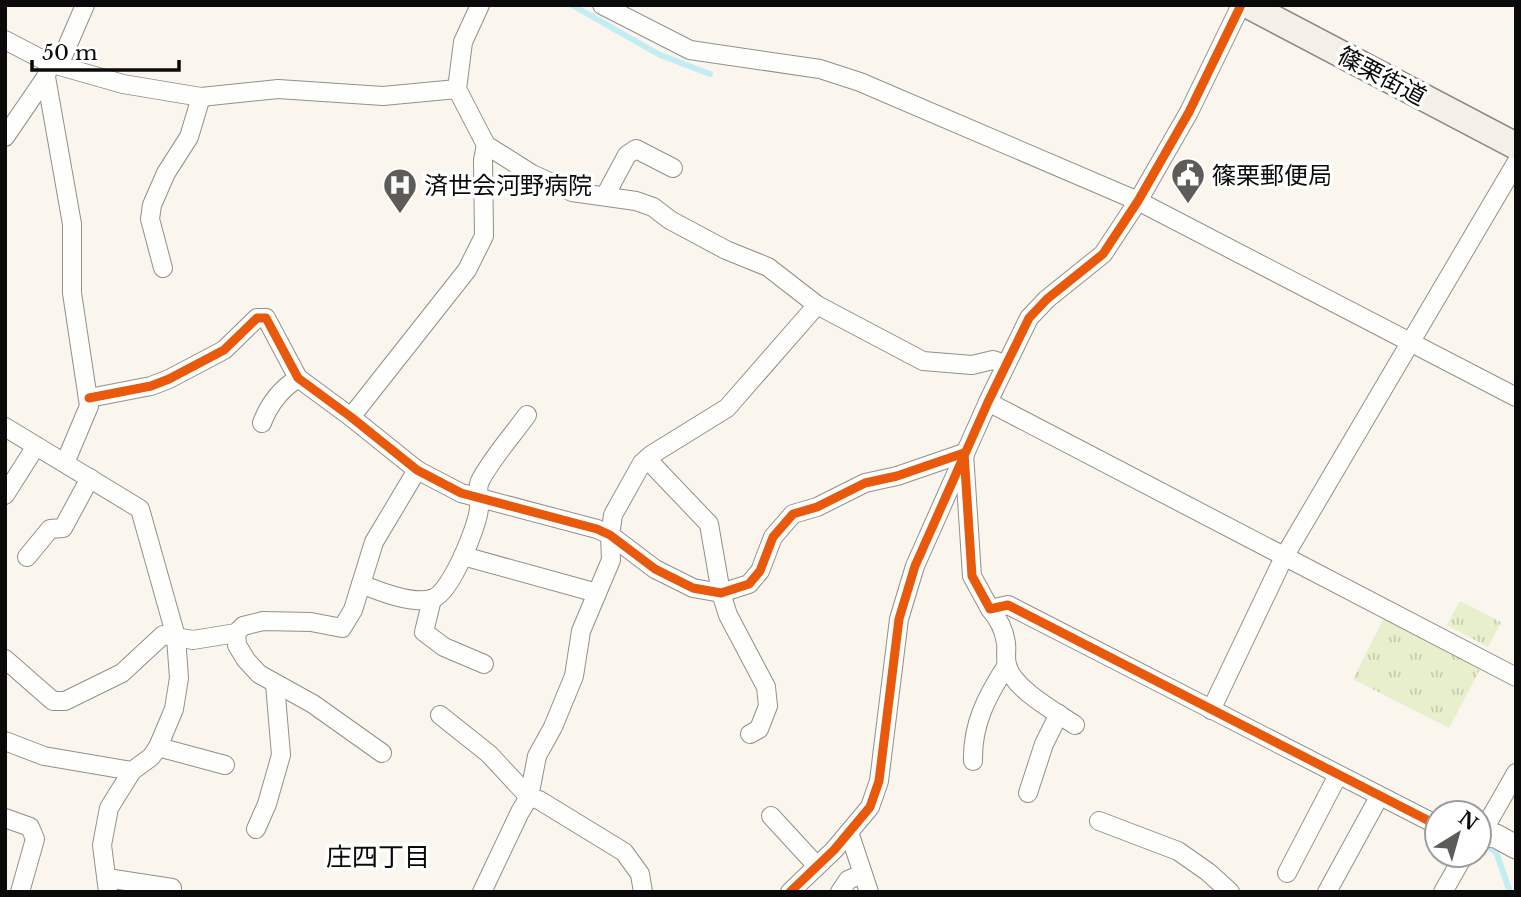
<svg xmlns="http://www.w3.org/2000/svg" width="1521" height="897" font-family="'Libre Baskerville','Noto Sans JP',serif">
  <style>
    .park { fill: url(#park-tufts) }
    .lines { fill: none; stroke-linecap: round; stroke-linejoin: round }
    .stream { stroke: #c3edf5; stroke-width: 6 }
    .minor-casing { stroke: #92908c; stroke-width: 20 }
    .tertiary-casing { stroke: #92908c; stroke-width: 25 }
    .secondary-casing { stroke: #898683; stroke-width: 29 }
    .minor { stroke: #fefefc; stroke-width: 18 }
    .tertiary { stroke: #fefefc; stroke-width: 23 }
    .secondary { stroke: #f4f0e7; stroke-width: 26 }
    .cycleway-casing { stroke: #fff; stroke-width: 13 }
    .cycleway { stroke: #e8590c; stroke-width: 9 }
    .labels { text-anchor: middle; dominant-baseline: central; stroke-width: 7; stroke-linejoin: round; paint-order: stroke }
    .street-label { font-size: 24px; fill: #0a0a0a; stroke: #fff }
    .poi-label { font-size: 24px; fill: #0a0a0a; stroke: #fff; text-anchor: start }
    .neighbourhood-label { font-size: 26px; fill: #0a0a0a; stroke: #fff }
  </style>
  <defs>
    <pattern id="park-tufts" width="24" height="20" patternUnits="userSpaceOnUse" patternTransform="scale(1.75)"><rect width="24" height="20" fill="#e8efcc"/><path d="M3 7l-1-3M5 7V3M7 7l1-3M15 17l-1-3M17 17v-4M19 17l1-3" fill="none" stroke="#c6ccae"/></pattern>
  </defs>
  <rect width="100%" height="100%" fill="#faf5ed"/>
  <!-- park -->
  <g class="park">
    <polygon points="1460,601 1501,622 1488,647 1447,625"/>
    <polygon points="1385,616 1482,666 1449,728 1353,679"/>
  </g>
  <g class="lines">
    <!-- stream -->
    <g class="stream">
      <polyline points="572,5 660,55 710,74"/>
      <polyline points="1485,843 1485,845 1496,852 1510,892"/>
    </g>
    <!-- minor casing -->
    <g class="minor-casing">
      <g id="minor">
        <polyline points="480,5 463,42 457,89 486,145 532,174 572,192 636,201 653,207 670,220 726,250 768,267 817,305 923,361 972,365 993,360 1006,364"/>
        <polyline points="602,5 690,50 820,69 860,82 1138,201 1516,397"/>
        <polyline points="5,40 49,63 123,84 201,97 278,89 383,96 457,89"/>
        <polyline points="49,63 46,77 72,224 72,293 89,406 65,463"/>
        <polyline points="49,63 63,56 85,5"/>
        <polyline points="5,137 46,77"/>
        <polyline points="605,196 627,155 636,149 673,168"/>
        <polyline points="163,268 150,219 152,205 166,173 189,137 201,97"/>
        <polyline points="89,398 151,386 169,379 224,350 257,318 266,318 298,378 351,417 417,470 461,493 597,529 610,535 655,569 693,588 721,593 749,584 760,571 773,537 793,514 817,507 865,483 897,476 964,453 972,576 990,609 1008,605 1437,825"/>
        <polyline points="988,402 1516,677"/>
        <polyline points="351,417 467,270 484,236 483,160 486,145"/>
        <path d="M 262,423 C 269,404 281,389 298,378"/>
        <polyline points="5,427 140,509 176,637 179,678 174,709 158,747 151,757 132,771 109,808 102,845 108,892"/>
        <polyline points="647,459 709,524 721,593 728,615 766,687 768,706 759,729 750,734"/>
        <polyline points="5,495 36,446"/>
        <polyline points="463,556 597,593"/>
        <polyline points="27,557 50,529 63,528 90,478"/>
        <path d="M 361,584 C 378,591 415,606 434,598 C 451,591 478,526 479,508 C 480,499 476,489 480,481 C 492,458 512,436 527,415"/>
        <polyline points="432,599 424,632 444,647 484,664"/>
        <path d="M 990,609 C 999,619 1004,630 1006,643 C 1007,650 1005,658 1007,665 C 1013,689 1056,712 1075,725"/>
        <polyline points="236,633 237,645 246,660 259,674 313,704 382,753"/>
        <polyline points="5,659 53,701 65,701 122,673 163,635 193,640 236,633 243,626 263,621 311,622 342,628 353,610 374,542 417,470"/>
        <polyline points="1211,710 1284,557 1516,163"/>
        <polyline points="440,715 489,754 529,797 539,800 624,852 640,874 643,892"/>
        <polyline points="5,741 44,756 132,771"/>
        <polyline points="158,747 225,765"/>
        <path d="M 973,761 C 972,724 987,696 1007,665"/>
        <polyline points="1028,793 1044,744 1059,714"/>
        <polyline points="771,816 817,866"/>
        <polyline points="5,818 30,827 35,839 20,892"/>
        <polyline points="1099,821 1178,851 1208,872 1230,892"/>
        <polyline points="256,829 267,804 281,755 275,684"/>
        <polyline points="849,832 869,892"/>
        <polyline points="1479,838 1516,773"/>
        <polyline points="1287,873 1338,775"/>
        <polyline points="107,878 172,888"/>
        <polyline points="482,892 520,812 529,797 537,756 553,727 574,676 581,631 611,560 610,535 613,515 642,463 651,455 727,408 817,305"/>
        <polyline points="790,892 834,850 870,807 879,781 899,619 915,566 988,402 1029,318 1047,299 1103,254 1138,201 1189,112 1241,5"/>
        <polyline points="840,892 848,880 862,874"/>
        <polyline points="1327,892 1379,797"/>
        <polyline points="1443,892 1464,855"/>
      </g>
    </g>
    <!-- tertiary casing -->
    <g class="tertiary-casing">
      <polyline id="tertiary" points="1482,835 1496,836 1516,847"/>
    </g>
    <!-- secondary casing -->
    <g class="secondary-casing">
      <polyline id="secondary" points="1248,5 1516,146"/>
    </g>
    <!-- minor -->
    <use href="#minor" class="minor"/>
    <!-- tertiary -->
    <use href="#tertiary" class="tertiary"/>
    <!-- secondary -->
    <use href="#secondary" class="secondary"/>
    <!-- cycleway casing -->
    <g class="cycleway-casing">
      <g id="cycleway">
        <polyline points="89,398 151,386 169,379 224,350 257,318 266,318 298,378 351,417 417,470 461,493 597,529 610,535 655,569 693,588 721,593 749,584 760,571 773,537 793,514 817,507 865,483 897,476 964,453 972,576 990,609 1008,605 1437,825"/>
        <polyline points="790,892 834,850 870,807 879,781 899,619 915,566 988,402 1029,318 1047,299 1103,254 1138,201 1189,112 1241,5"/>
      </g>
    </g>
    <!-- cycleway -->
    <use href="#cycleway" class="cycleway"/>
  </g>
  <!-- icons -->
  <defs>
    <g id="civic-pin" transform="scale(1.75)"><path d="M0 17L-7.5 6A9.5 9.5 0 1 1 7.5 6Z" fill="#5e5c59" stroke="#fff"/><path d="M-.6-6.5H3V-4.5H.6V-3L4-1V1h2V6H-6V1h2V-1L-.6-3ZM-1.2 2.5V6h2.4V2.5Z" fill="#fff"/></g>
    <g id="hospital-pin" transform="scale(1.75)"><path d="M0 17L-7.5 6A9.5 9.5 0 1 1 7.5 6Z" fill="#5e5c59" stroke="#fff"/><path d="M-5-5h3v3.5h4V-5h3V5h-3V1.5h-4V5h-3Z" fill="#fff"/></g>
  </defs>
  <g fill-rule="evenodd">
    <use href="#civic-pin" x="1188" y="175"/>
    <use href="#hospital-pin" x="400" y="185"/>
  </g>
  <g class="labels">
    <!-- street labels -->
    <g class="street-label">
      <text transform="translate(1382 76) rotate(28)">篠栗街道</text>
    </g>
    <!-- poi labels -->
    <g class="poi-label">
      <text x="1212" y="175">篠栗郵便局</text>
      <text x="424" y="185">済世会河野病院</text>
    </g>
    <!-- neighbourhood labels -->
    <g class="neighbourhood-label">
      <text x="378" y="857">庄四丁目</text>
    </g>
  </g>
  <!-- border -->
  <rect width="1521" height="897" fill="none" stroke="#0a0a0a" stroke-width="14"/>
  <!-- north arrow -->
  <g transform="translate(1458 834) rotate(37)"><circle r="33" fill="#ffffff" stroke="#9d9d9d" stroke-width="2"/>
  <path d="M0-5L12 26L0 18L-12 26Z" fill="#5e5c59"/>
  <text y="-10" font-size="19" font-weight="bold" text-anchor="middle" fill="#0a0a0a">N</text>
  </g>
  <!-- scale -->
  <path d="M32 60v10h147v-10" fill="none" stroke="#0a0a0a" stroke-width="3.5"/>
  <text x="42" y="60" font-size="21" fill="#0a0a0a" stroke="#ffffff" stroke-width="5" paint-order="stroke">50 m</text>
</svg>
